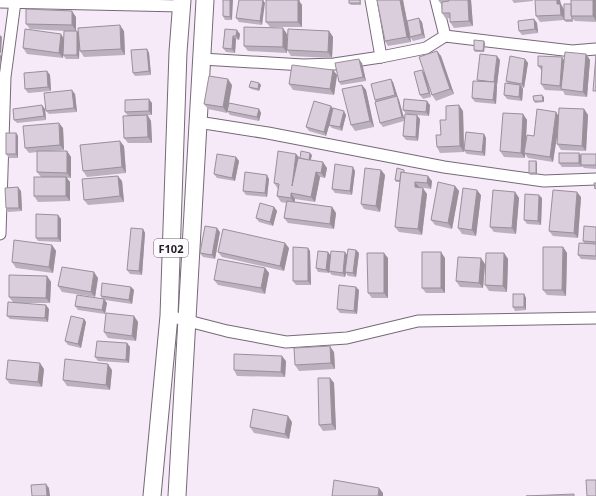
<svg xmlns="http://www.w3.org/2000/svg" width="596" height="496" font-family="'Noto Sans',sans-serif">
  <style>
    .lines { fill: none; stroke-linecap: round; stroke-linejoin: round }
    .street-casing { stroke: #756a77; stroke-width: 13 }
    .primary-casing { stroke: #756a77; stroke-width: 19 }
    .street { stroke: #fff; stroke-width: 11 }
    .primary { stroke: #fff; stroke-width: 17 }
    .wall { fill: #bbb0bd }
    .shaded-wall { fill: #99909a }
    .building { fill: #dacddc; stroke: #99909a }
    .labels { text-anchor: middle; dominant-baseline: central; stroke-width: 3.5; stroke-linejoin: round; paint-order: stroke }
    .shield { fill: #fdfbfe; stroke: #666267; stroke-width: 1 }
    .shield-label { font-size: 11px; font-weight: bold; fill: #252126 }
  </style>
  <rect width="100%" height="100%" fill="#f6eaf9"/>
  <g class="lines">
    <!-- street casing -->
    <g class="street-casing">
      <g id="street">
        <polyline points="371,0 381,57"/>
        <polyline points="436,0 445,36"/>
        <polyline points="0,2 181,6"/>
        <polyline points="202,59 303,65 334,64 381,57 426,48 445,36 572,51 596,49"/>
        <polyline points="198,122 268,133 444,167 544,181 596,179"/>
        <polyline points="0,234 5,77 15,2"/>
        <polyline points="169,316 227,331 286,342 347,338 418,321 596,318"/>
      </g>
    </g>
    <!-- primary casing -->
    <g class="primary-casing">
      <g id="primary">
        <polyline points="152,496 169,316 178,52 182,0"/>
        <polyline points="177,496 205,0"/>
      </g>
    </g>
    <!-- street -->
    <use href="#street" class="street"/>
    <!-- primary -->
    <use href="#primary" class="primary"/>
  </g>
  <!-- wall -->
  <g class="wall">
    <polygon points="223,0 232,20 225,20 223,16"/>
    <polygon points="263,0 262,25 239,22 236,18"/>
    <polygon points="266,0 300,0 300,2 302,5 302,27 270,27 266,22"/>
    <polygon points="361,0 361,5 351,5 349,3"/>
    <polygon points="377,0 403,0 411,42 388,46 385,41"/>
    <polygon points="438,0 471,0 473,26 454,28 450,22 450,18 446,19 442,13 441,4"/>
    <polygon points="512,0 533,0 533,1 514,3"/>
    <polygon points="596,0 596,22 575,21 573,19 573,22 566,22 564,20 540,22 536,16 561,4 564,9 571,4"/>
    <polygon points="76,17 76,31 79,33 124,31 125,55 84,57 80,51 79,47 79,59 66,59 63,55 63,53 63,58 27,54 23,48 64,38 64,31 30,29 26,24"/>
    <polygon points="534,19 537,23 538,33 522,35 519,31"/>
    <polygon points="422,22 425,38 413,41 410,37"/>
    <polygon points="225,29 240,34 239,40 236,39 235,53 226,52 223,48"/>
    <polygon points="329,31 333,37 332,58 291,56 287,50"/>
    <polygon points="287,34 287,53 248,51 244,46"/>
    <polygon points="485,43 484,52 475,52 474,50"/>
    <polygon points="147,49 149,53 151,75 135,76 133,73"/>
    <polygon points="437,51 441,56 454,94 436,101 432,95 428,83 431,97 423,99 420,95 424,72"/>
    <polygon points="586,54 590,60 587,97 565,95 563,91 545,90 541,84 542,71 538,66 564,61"/>
    <polygon points="525,59 528,63 524,88 522,87 523,89 522,101 507,99 504,95 508,84 506,81"/>
    <polygon points="500,60 497,85 497,86 496,104 475,102 472,98 478,81 477,80"/>
    <polygon points="362,63 366,81 341,85 339,82"/>
    <polygon points="333,70 337,75 334,95 293,90 289,84"/>
    <polygon points="47,71 50,75 51,91 28,93 25,89"/>
    <polygon points="393,82 398,98 399,100 404,121 420,119 418,141 406,140 403,136 404,121 383,127 380,123 375,100"/>
    <polygon points="259,83 261,85 259,91 251,89 249,87"/>
    <polygon points="232,85 229,103 259,109 261,113 259,121 230,115 227,111 227,113 208,109 204,104"/>
    <polygon points="362,85 366,90 374,127 355,131 351,125"/>
    <polygon points="75,94 77,112 49,114 46,111"/>
    <polygon points="544,97 544,102 535,103 534,101"/>
    <polygon points="152,103 152,115 148,115 151,121 152,143 128,143 124,138 128,116 125,112"/>
    <polygon points="430,105 429,116 406,114 403,110"/>
    <polygon points="333,108 346,115 342,131 332,128 329,125 326,136 309,131 306,127"/>
    <polygon points="45,109 46,120 17,123 14,120"/>
    <polygon points="584,109 588,115 586,151 561,150 557,144 557,133 553,162 528,158 525,154 525,158 504,157 500,151 523,114 527,120 526,137 534,136 558,116"/>
    <polygon points="463,111 464,148 484,134 486,138 485,156 467,154 464,151 464,152 440,153 437,147 446,120"/>
    <polygon points="63,128 64,150 50,151 67,151 71,157 71,178 67,178 70,182 70,201 38,202 34,196 41,177 37,172 37,152 29,153 25,148"/>
    <polygon points="16,133 18,136 18,158 9,158 6,154"/>
    <polygon points="124,146 126,173 87,177 83,171"/>
    <polygon points="296,154 300,158 312,155 310,160 327,168 325,178 320,177 315,202 295,199 295,202 332,207 336,213 334,229 288,223 284,218 286,203 281,202 277,196 278,189 274,183"/>
    <polygon points="596,154 596,169 584,168 582,166 582,167 562,167 559,163 581,156"/>
    <polygon points="236,157 239,161 235,181 217,178 214,174"/>
    <polygon points="537,163 537,175 530,175 529,173"/>
    <polygon points="381,170 385,175 380,212 364,209 361,204"/>
    <polygon points="355,171 352,195 335,193 332,189"/>
    <polygon points="406,172 405,173 432,181 431,189 419,187 427,194 422,235 399,232 395,227 400,182 396,182 395,180"/>
    <polygon points="269,179 267,197 246,195 243,191"/>
    <polygon points="122,181 124,202 88,205 84,200"/>
    <polygon points="455,186 459,191 452,229 435,225 431,220"/>
    <polygon points="21,191 22,211 8,212 6,208"/>
    <polygon points="515,192 519,198 516,234 494,232 490,227"/>
    <polygon points="481,195 476,236 462,234 458,228"/>
    <polygon points="581,197 578,238 553,236 549,231"/>
    <polygon points="542,198 541,225 527,224 524,220"/>
    <polygon points="274,207 277,211 273,226 259,222 256,218"/>
    <polygon points="58,215 61,219 61,242 38,241 36,238"/>
    <polygon points="596,227 596,260 581,259 578,255 584,243 583,241"/>
    <polygon points="143,229 145,233 142,275 130,274 127,270"/>
    <polygon points="220,232 215,259 203,257 200,253"/>
    <polygon points="52,245 56,251 53,273 16,268 12,262"/>
    <polygon points="563,247 567,253 566,296 547,295 543,290"/>
    <polygon points="289,248 284,271 222,257 218,252"/>
    <polygon points="356,250 359,253 356,277 348,276 346,273 345,277 332,275 329,272 329,273 318,272 316,268 331,255 347,255"/>
    <polygon points="310,251 311,285 296,285 293,281"/>
    <polygon points="504,253 508,259 507,292 489,291 485,285"/>
    <polygon points="388,258 388,298 372,298 368,293"/>
    <polygon points="445,258 445,293 426,293 422,288"/>
    <polygon points="485,264 483,288 460,287 456,281"/>
    <polygon points="265,268 269,273 265,294 218,285 214,280"/>
    <polygon points="47,276 51,282 50,303 16,303 49,309 48,322 10,319 7,316 13,302 9,297"/>
    <polygon points="98,278 95,297 62,292 58,286"/>
    <polygon points="131,287 134,290 132,304 105,300 107,303 105,314 78,310 75,306 102,299 101,296"/>
    <polygon points="359,290 357,314 340,313 337,309"/>
    <polygon points="524,294 526,298 526,310 515,311 513,307"/>
    <polygon points="134,316 138,322 136,341 108,338 104,332"/>
    <polygon points="84,319 86,322 81,348 68,345 65,341"/>
    <polygon points="127,343 130,347 129,363 98,361 95,357"/>
    <polygon points="334,352 335,369 299,371 295,365"/>
    <polygon points="286,361 285,377 237,376 234,370"/>
    <polygon points="44,369 42,387 10,384 6,379"/>
    <polygon points="112,370 110,390 67,386 63,380"/>
    <polygon points="330,378 334,383 336,430 323,431 319,425"/>
    <polygon points="292,422 289,439 254,433 250,427"/>
  </g>
  <!-- shaded-wall -->
  <g class="shaded-wall">
    <polygon points="230,0 233,0 232,20 230,17"/>
    <polygon points="263,0 265,3 262,25 260,21"/>
    <polygon points="298,0 302,5 302,27 298,22"/>
    <polygon points="400,0 403,0 411,42 407,37"/>
    <polygon points="468,0 471,0 473,26 469,21"/>
    <polygon points="557,0 560,0 561,4 564,10 565,20 561,15 557,4"/>
    <polygon points="593,0 596,0 596,21 593,16"/>
    <polygon points="72,11 76,17 76,31 72,25"/>
    <polygon points="419,18 422,22 425,38 422,34"/>
    <polygon points="534,19 537,23 538,33 535,29"/>
    <polygon points="120,25 124,31 125,55 121,49"/>
    <polygon points="283,28 287,34 287,53 283,47"/>
    <polygon points="237,30 240,34 239,40 236,36"/>
    <polygon points="77,31 80,35 79,59 77,55"/>
    <polygon points="329,31 333,37 332,58 328,52"/>
    <polygon points="61,34 65,40 63,58 59,53"/>
    <polygon points="0,35 2,37 1,54 0,52"/>
    <polygon points="233,36 236,39 235,53 232,49"/>
    <polygon points="484,41 485,43 484,52 483,51"/>
    <polygon points="147,49 149,53 151,75 149,71"/>
    <polygon points="437,51 441,56 454,94 450,89"/>
    <polygon points="0,54 1,56 0,72"/>
    <polygon points="586,54 590,60 587,97 583,92"/>
    <polygon points="497,56 500,60 497,85 494,82"/>
    <polygon points="562,57 566,63 563,90 560,86"/>
    <polygon points="359,59 362,63 366,81 363,77"/>
    <polygon points="525,59 528,63 524,88 522,84"/>
    <polygon points="333,70 337,75 334,95 330,89"/>
    <polygon points="422,70 425,74 431,97 429,93"/>
    <polygon points="47,71 50,75 51,91 48,87"/>
    <polygon points="228,79 232,85 227,113 223,107"/>
    <polygon points="391,79 393,82 398,98 399,100 405,121 402,117 397,97 395,95"/>
    <polygon points="495,82 497,86 496,104 493,100"/>
    <polygon points="259,83 261,85 259,91 258,89"/>
    <polygon points="362,85 366,90 374,127 370,121"/>
    <polygon points="520,85 523,89 522,101 519,97"/>
    <polygon points="72,90 75,94 77,112 74,108"/>
    <polygon points="542,95 544,97 544,102 543,101"/>
    <polygon points="149,99 152,103 152,115 149,111"/>
    <polygon points="427,101 430,105 429,116 426,112"/>
    <polygon points="42,105 45,109 46,120 44,116"/>
    <polygon points="459,105 463,111 464,152 460,146"/>
    <polygon points="331,106 334,110 326,136 324,132"/>
    <polygon points="259,109 261,113 259,121 257,117"/>
    <polygon points="584,109 588,115 586,151 582,146"/>
    <polygon points="344,111 346,115 342,131 340,127"/>
    <polygon points="556,112 560,118 553,162 550,157"/>
    <polygon points="523,114 527,120 525,153 524,153 525,154 525,158 521,153"/>
    <polygon points="147,115 151,121 152,143 148,137"/>
    <polygon points="417,115 420,119 418,141 416,137"/>
    <polygon points="59,123 63,128 64,150 60,145"/>
    <polygon points="16,133 18,136 18,158 16,154"/>
    <polygon points="484,134 486,138 485,156 482,152"/>
    <polygon points="120,141 124,146 126,173 122,167"/>
    <polygon points="67,151 71,157 71,178 67,173"/>
    <polygon points="310,153 312,155 310,163 308,161"/>
    <polygon points="579,153 582,157 581,165 582,167 579,163"/>
    <polygon points="296,154 300,159 292,186"/>
    <polygon points="236,157 239,161 235,181 232,178"/>
    <polygon points="536,161 537,163 537,175 536,173"/>
    <polygon points="323,162 327,168 325,178 321,173"/>
    <polygon points="353,167 355,171 352,195 350,191"/>
    <polygon points="381,170 385,175 380,212 376,206"/>
    <polygon points="316,172 320,177 315,202 311,197"/>
    <polygon points="267,175 269,179 267,197 265,193"/>
    <polygon points="118,176 122,181 124,202 120,196"/>
    <polygon points="428,176 432,181 431,189 427,183"/>
    <polygon points="66,177 70,182 70,201 66,196"/>
    <polygon points="415,182 419,187 419,193 415,187"/>
    <polygon points="455,186 459,191 452,229 448,223"/>
    <polygon points="18,187 21,191 22,211 19,208"/>
    <polygon points="423,188 427,194 422,235 418,229"/>
    <polygon points="477,190 481,195 476,236 472,230"/>
    <polygon points="515,192 519,198 516,234 512,228"/>
    <polygon points="577,192 581,197 578,238 574,233"/>
    <polygon points="291,193 295,199 294,204 291,198"/>
    <polygon points="539,195 542,198 541,225 538,221"/>
    <polygon points="274,207 277,211 273,226 270,222"/>
    <polygon points="332,207 336,213 334,229 330,224"/>
    <polygon points="58,215 61,219 61,242 58,238"/>
    <polygon points="217,228 220,232 215,259 212,255"/>
    <polygon points="143,229 145,233 142,275 139,271"/>
    <polygon points="285,243 289,248 284,271 280,266"/>
    <polygon points="52,245 56,251 53,273 49,267"/>
    <polygon points="563,247 567,253 566,296 562,290"/>
    <polygon points="308,248 310,251 311,285 308,281"/>
    <polygon points="356,250 359,253 356,277 353,273"/>
    <polygon points="328,252 331,256 329,273 326,270"/>
    <polygon points="345,252 348,256 345,272 346,273 345,277 343,273"/>
    <polygon points="441,252 445,258 445,293 441,288"/>
    <polygon points="384,253 388,258 388,298 384,293"/>
    <polygon points="504,253 508,259 507,292 503,286"/>
    <polygon points="481,258 485,264 483,288 479,283"/>
    <polygon points="265,268 269,273 265,294 261,288"/>
    <polygon points="94,272 98,278 95,297 91,292"/>
    <polygon points="47,276 51,282 50,303 46,298"/>
    <polygon points="131,287 134,290 132,304 129,300"/>
    <polygon points="356,287 359,290 357,314 354,311"/>
    <polygon points="524,294 526,298 526,310 524,307"/>
    <polygon points="104,299 107,303 105,314 102,310"/>
    <polygon points="46,305 49,309 48,322 45,318"/>
    <polygon points="134,316 138,322 136,341 132,336"/>
    <polygon points="84,319 86,322 81,348 78,344"/>
    <polygon points="127,343 130,347 129,363 126,360"/>
    <polygon points="330,346 334,352 335,369 331,363"/>
    <polygon points="282,356 286,361 285,377 281,372"/>
    <polygon points="40,363 44,369 42,387 38,382"/>
    <polygon points="108,364 112,370 110,390 106,385"/>
    <polygon points="330,378 334,383 336,430 332,424"/>
    <polygon points="288,416 292,422 289,439 285,434"/>
    <polygon points="46,484 49,488 50,496 47,496"/>
    <polygon points="379,488 383,493 383,496 378,496"/>
  </g>
  <!-- building -->
  <g class="building">
    <polygon points="223,0 230,0 230,17 223,16"/>
    <polygon points="239,0 263,0 260,21 236,18"/>
    <rect x="266" y="0" width="32" height="22"/>
    <rect x="349" y="0" width="11" height="3"/>
    <polygon points="377,0 400,0 407,37 385,41"/>
    <polygon points="449,0 468,0 469,21 450,22 450,13 442,13 442,2 449,1"/>
    <polygon points="535,0 557,0 557,4 560,4 561,15 536,16"/>
    <rect x="571" y="0" width="22" height="16"/>
    <polygon points="564,4 571,4 571,16 572,17 572,20 564,20"/>
    <polygon points="26,9 72,11 72,25 26,24"/>
    <polygon points="419,18 422,34 410,37 407,21"/>
    <polygon points="534,19 535,29 519,31 518,21"/>
    <polygon points="120,25 121,49 80,51 78,28"/>
    <polygon points="244,27 283,28 283,47 244,46"/>
    <polygon points="25,29 61,34 59,53 23,48"/>
    <polygon points="225,29 237,30 236,36 233,36 232,49 223,48"/>
    <polygon points="288,29 329,31 328,52 287,50"/>
    <polygon points="64,31 77,31 77,55 63,55"/>
    <polygon points="474,40 484,41 483,51 474,50"/>
    <polygon points="147,49 149,71 133,73 131,50"/>
    <polygon points="437,51 450,89 432,95 419,57"/>
    <polygon points="565,52 586,54 583,92 561,89"/>
    <polygon points="480,54 497,56 494,82 477,80"/>
    <polygon points="596,55 596,91 593,91"/>
    <polygon points="510,56 525,59 522,84 506,81"/>
    <polygon points="538,56 562,57 560,86 541,84 542,66 538,66"/>
    <polygon points="359,59 363,77 339,82 335,63"/>
    <polygon points="292,65 333,70 330,89 289,84"/>
    <polygon points="422,70 429,93 420,95 414,72"/>
    <polygon points="47,71 48,87 25,89 24,73"/>
    <polygon points="209,76 228,79 223,107 204,104"/>
    <polygon points="391,79 395,95 375,100 371,84"/>
    <polygon points="251,81 259,83 258,89 249,87"/>
    <polygon points="473,81 495,82 493,100 472,98"/>
    <polygon points="505,83 520,85 519,97 504,95"/>
    <polygon points="362,85 370,121 351,125 342,89"/>
    <polygon points="72,90 74,108 46,111 44,93"/>
    <polygon points="542,95 543,101 534,101 533,96"/>
    <polygon points="397,96 402,117 380,123 375,102"/>
    <polygon points="149,99 149,111 125,112 125,100"/>
    <polygon points="404,99 427,101 426,112 403,110"/>
    <polygon points="314,101 331,106 324,132 306,127"/>
    <polygon points="229,103 259,109 257,117 227,111"/>
    <polygon points="42,105 44,116 14,120 13,109"/>
    <polygon points="459,105 460,146 437,147 436,135 441,135 440,120 446,120 446,106"/>
    <polygon points="333,108 344,111 340,127 329,125"/>
    <polygon points="559,108 584,109 582,146 557,144"/>
    <polygon points="537,109 556,112 550,157 524,153 527,135 534,136"/>
    <polygon points="503,113 523,114 521,153 500,151"/>
    <polygon points="405,114 417,115 416,137 403,136"/>
    <polygon points="147,115 148,137 124,138 123,116"/>
    <polygon points="59,123 60,145 25,148 23,126"/>
    <polygon points="466,132 484,134 482,152 464,150"/>
    <rect x="6" y="133" width="10" height="21"/>
    <polygon points="120,141 122,167 83,171 80,145"/>
    <polygon points="37,151 67,151 67,173 37,172"/>
    <polygon points="278,151 296,154 292,186 298,158 323,162 321,173 316,172 311,197 291,193 291,198 277,196 279,184 274,183"/>
    <polygon points="301,151 310,153 309,160 300,158"/>
    <rect x="559" y="153" width="20" height="10"/>
    <polygon points="217,154 236,157 232,178 214,174"/>
    <rect x="581" y="154" width="15" height="11"/>
    <rect x="529" y="161" width="7" height="12"/>
    <polygon points="335,164 353,167 350,191 332,189"/>
    <polygon points="365,168 381,170 376,206 361,204"/>
    <polygon points="397,168 404,170 404,173 401,172 400,181 395,180"/>
    <polygon points="245,172 267,175 265,193 243,191"/>
    <polygon points="401,172 428,176 427,183 415,182 415,187 423,188 418,229 395,227"/>
    <polygon points="118,176 120,196 84,200 82,179"/>
    <rect x="34" y="177" width="32" height="19"/>
    <polygon points="438,182 455,186 448,223 431,220"/>
    <polygon points="594,183 596,183 596,188 595,189"/>
    <polygon points="18,187 19,208 6,208 5,188"/>
    <polygon points="463,188 477,190 472,230 458,228"/>
    <polygon points="493,190 515,192 512,228 490,227"/>
    <polygon points="553,190 577,192 574,233 549,231"/>
    <polygon points="525,194 539,195 538,221 524,220"/>
    <polygon points="287,201 332,207 330,224 284,218"/>
    <polygon points="260,203 274,207 270,222 256,218"/>
    <polygon points="36,214 58,215 58,238 36,238"/>
    <polygon points="205,226 217,228 212,255 200,253"/>
    <polygon points="584,226 596,227 596,242 583,241"/>
    <polygon points="131,228 143,229 139,271 127,270"/>
    <polygon points="223,229 285,243 280,266 218,252"/>
    <polygon points="14,240 52,245 49,267 12,262"/>
    <polygon points="579,243 596,244 596,256 578,255"/>
    <polygon points="293,247 308,248 308,281 293,281"/>
    <polygon points="543,247 563,247 562,290 543,290"/>
    <polygon points="348,249 356,250 353,273 345,272"/>
    <polygon points="318,251 328,252 326,270 316,268"/>
    <polygon points="331,251 345,252 343,273 329,271"/>
    <rect x="422" y="252" width="19" height="36"/>
    <polygon points="367,253 384,253 384,293 368,293"/>
    <polygon points="486,253 504,253 503,286 485,285"/>
    <polygon points="458,257 481,258 479,283 456,281"/>
    <polygon points="218,259 265,268 261,288 214,280"/>
    <polygon points="62,267 94,272 91,292 58,286"/>
    <polygon points="9,275 47,276 46,298 9,297"/>
    <polygon points="102,283 131,287 129,300 101,296"/>
    <polygon points="339,285 356,287 354,311 337,309"/>
    <rect x="513" y="294" width="11" height="13"/>
    <polygon points="77,295 104,299 102,310 75,306"/>
    <polygon points="8,302 46,305 45,318 7,316"/>
    <polygon points="106,313 134,316 132,336 104,332"/>
    <polygon points="71,316 84,319 78,344 65,341"/>
    <polygon points="97,341 127,343 126,360 95,357"/>
    <polygon points="330,346 331,363 295,365 294,348"/>
    <polygon points="234,354 282,356 281,372 234,370"/>
    <polygon points="65,359 108,364 106,385 63,380"/>
    <polygon points="8,360 40,363 38,382 6,379"/>
    <polygon points="318,378 330,378 332,424 319,425"/>
    <polygon points="253,409 288,416 285,434 250,427"/>
    <polygon points="334,480 379,488 378,496 332,496"/>
    <polygon points="586,480 596,480 596,496 587,496"/>
    <polygon points="46,484 47,496 32,496 31,485"/>
    <polygon points="574,494 574,496 526,496"/>
  </g>
  <g class="labels">
    <!-- shield labels -->
    <rect class="shield" x="154" y="239" width="34" height="18" rx="3"/>
    <g class="shield-label">
      <text x="171" y="248">F102</text>
    </g>
  </g>
</svg>
